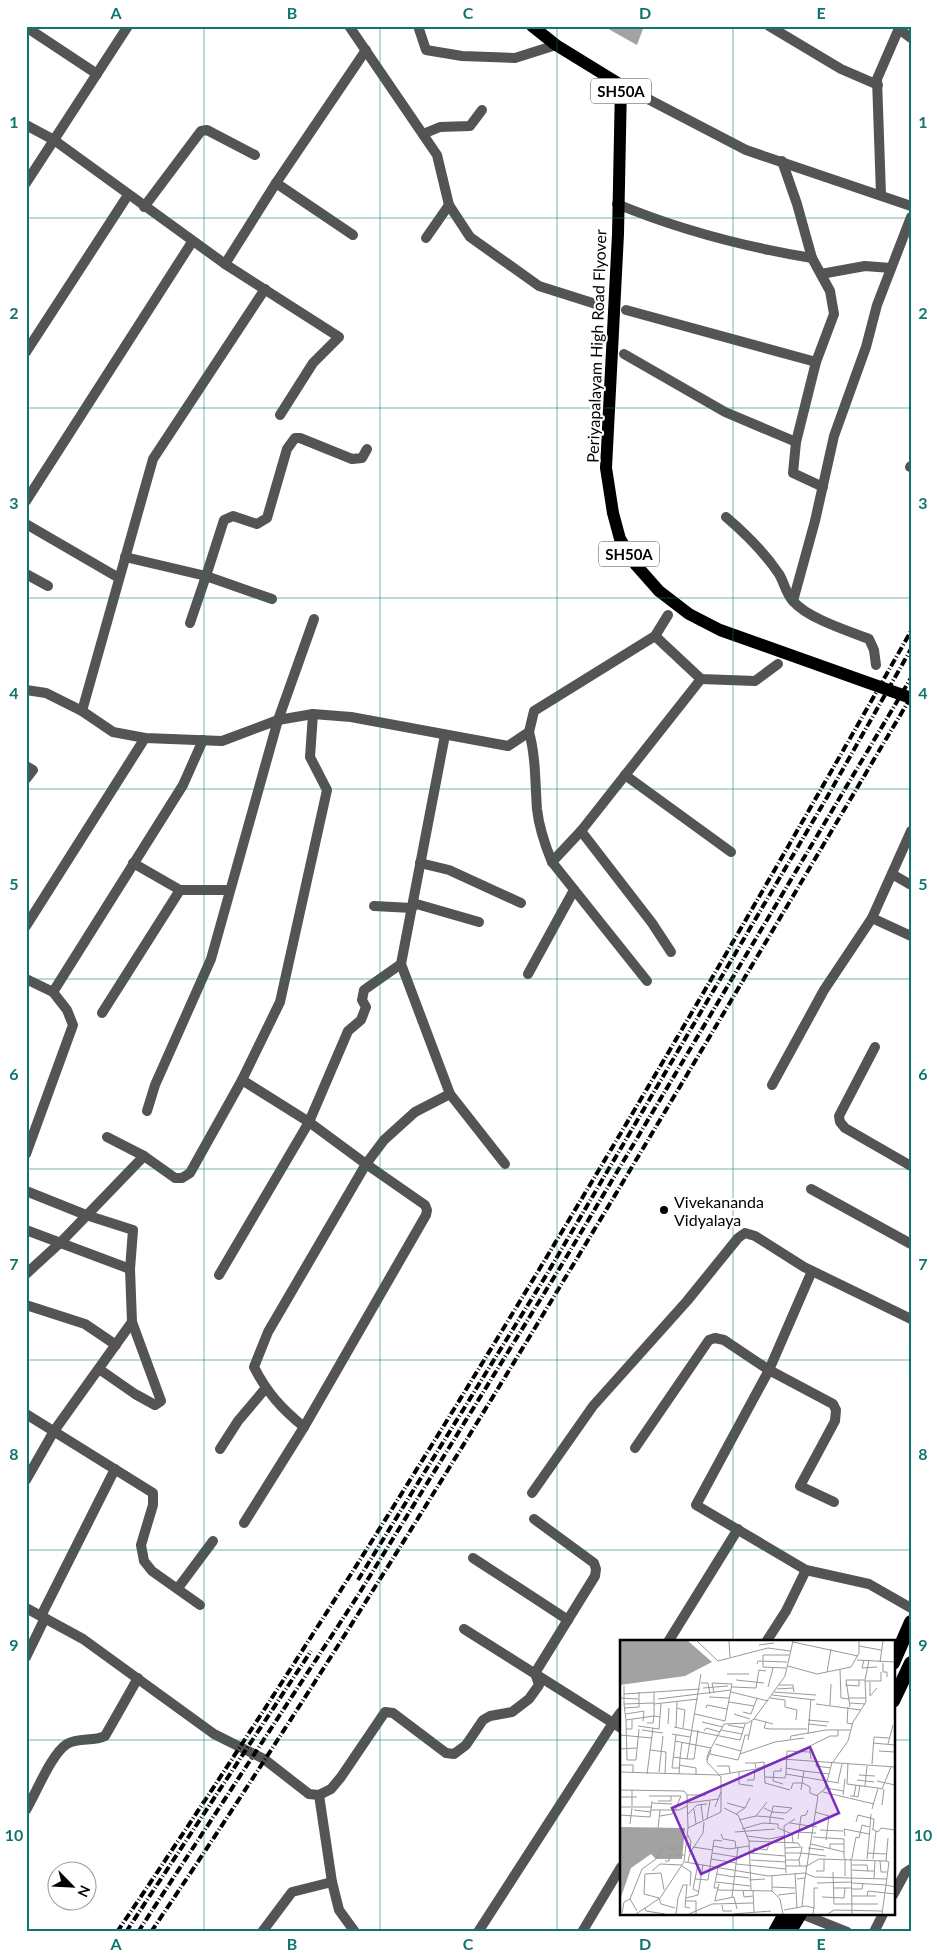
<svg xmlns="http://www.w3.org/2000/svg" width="937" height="1958" font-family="Lato,sans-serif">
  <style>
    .water { fill: #a2a2a2 }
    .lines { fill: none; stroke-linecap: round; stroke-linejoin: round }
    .minor { stroke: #545454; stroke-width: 10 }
    .primary { stroke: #000; stroke-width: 12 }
    .trunk { stroke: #000; stroke-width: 14 }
    .rail { stroke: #000; stroke-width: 4; stroke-dasharray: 8 2.5 1 2.5; stroke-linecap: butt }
    .grid { fill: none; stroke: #0f766e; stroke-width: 1; stroke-opacity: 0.55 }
    .poi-dot { fill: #000; stroke: #fff; stroke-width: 2 }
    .labels { text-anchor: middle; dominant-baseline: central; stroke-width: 4; stroke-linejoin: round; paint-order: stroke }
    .shield { fill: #fff; stroke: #4c4c4c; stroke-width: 1 }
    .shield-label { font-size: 15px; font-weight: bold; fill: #000 }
    .street-label { font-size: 16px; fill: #000; stroke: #fff }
    .poi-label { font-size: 16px; fill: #000; stroke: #fff; text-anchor: start }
    .inset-road { fill: none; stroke: #999; stroke-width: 1 }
    .view { fill: #7b2cbf; fill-opacity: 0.15; stroke: #7b2cbf; stroke-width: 2.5 }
    .inset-edge { fill: none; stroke: #000; stroke-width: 2.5 }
    .neatline { fill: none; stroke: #0f766e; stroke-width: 2 }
    .grid-label { font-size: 16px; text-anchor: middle; font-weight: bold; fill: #0f766e }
  </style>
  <rect width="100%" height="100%" fill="#fff"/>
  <!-- water -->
  <polygon class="water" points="603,26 644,26 637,45"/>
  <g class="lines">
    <!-- minor -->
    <g class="minor">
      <polyline points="349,26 437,155 449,205 470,237 539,286 599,305"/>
      <polyline points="418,26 426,50 462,56 515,58 556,45"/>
      <polyline points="769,26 841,69 878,85"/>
      <polyline points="26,27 97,74"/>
      <polyline points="899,29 911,38"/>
      <polyline points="621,85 746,150 911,206"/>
      <polyline points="26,125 54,140 225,264 339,337 313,363 280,415"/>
      <polyline points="423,134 440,127 470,126 482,110"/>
      <polyline points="782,161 797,204 812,258 830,291 834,314 816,362 796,442 793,473 823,487"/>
      <polyline points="26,183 128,26"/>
      <polyline points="276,183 353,235"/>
      <polyline points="881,195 877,79 900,26"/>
      <path d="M 617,204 C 680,230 745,247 812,258"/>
      <polyline points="144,207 201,131 207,130 255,155"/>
      <polyline points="426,238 449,205"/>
      <polyline points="225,264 276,183 366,50"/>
      <polyline points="821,274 865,266 891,268"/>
      <polyline points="626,310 816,362"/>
      <polyline points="26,352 128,195"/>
      <polyline points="624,354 725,412 796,442"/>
      <polyline points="910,467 911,466"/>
      <polyline points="26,501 192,242"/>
      <path d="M 726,517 C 746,534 764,552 779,574 C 784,582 786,594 793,601 C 807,618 848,631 869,639 L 874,650 L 876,665"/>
      <polyline points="26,524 119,578"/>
      <polyline points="125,557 206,576 224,520 233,516 257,524 267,518 287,449 295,438 300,438 352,459 362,458 367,449"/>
      <polyline points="26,574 48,586"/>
      <polyline points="793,601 815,521 834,436 866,347 877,305 911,217"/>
      <polyline points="190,623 206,576 272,599"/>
      <polyline points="655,636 701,679 755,681 778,664"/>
      <polyline points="26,690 46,693 82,711 113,732 145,738 222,741 278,720 313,714 351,717 508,746 529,732 534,711 655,636 668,615"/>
      <polyline points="82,711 153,459 265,289"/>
      <path d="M 529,732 C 536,757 535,783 537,809 C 539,828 545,845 552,862 L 647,981"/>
      <polyline points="445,735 401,964 450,1094 505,1164"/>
      <polyline points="26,766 33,770 26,779"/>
      <polyline points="625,775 731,852"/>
      <polyline points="581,831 652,923 671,952"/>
      <polyline points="552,862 581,831 701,679"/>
      <polyline points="133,863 180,890 229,890"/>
      <polyline points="420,863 449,870 521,903"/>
      <polyline points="892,874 911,885"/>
      <polyline points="413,903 479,922"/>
      <polyline points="374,906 412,908"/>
      <polyline points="872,918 911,831"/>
      <polyline points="26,926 145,738"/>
      <polyline points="401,964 364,990 362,1000 366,1007 361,1020 348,1031 309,1122 366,1164 384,1140 415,1112 450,1094"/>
      <polyline points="528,974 574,890"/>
      <polyline points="26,979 53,992"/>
      <polyline points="102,1013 180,890"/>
      <polyline points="875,1047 839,1116 840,1122 845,1128 911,1166"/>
      <polyline points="772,1085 824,990 872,918 911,936"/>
      <polyline points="147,1111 155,1085 211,959 278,720 314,619"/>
      <polyline points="107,1137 144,1156 175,1178 182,1178 190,1173 242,1080 280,1002 327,790 310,757 313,714"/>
      <polyline points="26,1154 73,1025 67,1010 53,992 183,785 203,740"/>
      <path d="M 366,1164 L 425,1205 L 427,1210 L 426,1215 L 304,1427 C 282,1409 267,1393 254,1367 L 268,1332 Z"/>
      <polyline points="811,1189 911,1244"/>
      <polyline points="26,1191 86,1215 133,1230 130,1269 132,1322 161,1401 155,1405 135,1394 99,1369"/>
      <polyline points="26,1230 130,1269"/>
      <polyline points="812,1271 769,1370 696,1505 806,1570 869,1584 911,1608"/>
      <polyline points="26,1274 62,1241 144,1156"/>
      <polyline points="219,1275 309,1122 242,1080"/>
      <polyline points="26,1305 85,1324 116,1345"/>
      <polyline points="26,1414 153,1493 153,1505 141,1545 144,1561 152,1571 200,1605"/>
      <polyline points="635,1448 709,1340 715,1338 724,1340 769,1370 833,1404 836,1410 835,1421 800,1486 834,1502"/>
      <polyline points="220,1449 238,1421 265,1389"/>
      <polyline points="26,1480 54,1431 132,1322"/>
      <polyline points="532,1493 593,1406 687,1301 738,1238 745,1233 755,1236 804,1267 911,1319"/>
      <polyline points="244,1523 304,1427"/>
      <polyline points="473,1558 568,1620"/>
      <polyline points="178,1588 213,1541"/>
      <polyline points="26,1608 83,1639 214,1734 264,1759 309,1794 319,1795 331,1789 341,1777 385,1712 393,1713 446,1753 454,1754 466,1745 483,1720 490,1716 512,1712 529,1699 539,1685 535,1673 595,1576 596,1569 594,1563 534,1519"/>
      <polyline points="41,1616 115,1469"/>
      <polyline points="464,1629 613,1723 478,1932"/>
      <polyline points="668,1642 738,1529"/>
      <polyline points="766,1642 786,1611 806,1570"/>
      <polyline points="26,1657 45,1618"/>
      <polyline points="621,1712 613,1723 621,1728"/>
      <polyline points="319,1795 332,1882 339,1910 355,1932"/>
      <path d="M 26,1810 C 36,1793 52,1753 67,1744 C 79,1737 93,1742 105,1736 L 138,1678"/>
      <polyline points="893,1895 905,1873 911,1869"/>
      <polyline points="802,1914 847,1932"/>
      <polyline points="262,1932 292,1892 332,1882"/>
      <polyline points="582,1932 621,1867"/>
      <polyline points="874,1932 883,1914"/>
    </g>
    <!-- primary -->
    <polyline class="primary" points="532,26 556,45 621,85 618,234 606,468 613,513 620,539 636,565 659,591 689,614 720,630 911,698"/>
    <!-- trunk -->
    <g class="trunk">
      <polyline points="893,1663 911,1622"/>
      <polyline points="893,1701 911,1663"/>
      <polyline points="775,1932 785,1914"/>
      <polyline points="789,1932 800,1914"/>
    </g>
    <!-- rail -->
    <g class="rail">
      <polyline points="358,1580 547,1274 826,799 911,649"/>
      <path d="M 117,1932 C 402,1511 661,1073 911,631"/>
      <polyline points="126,1932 311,1651"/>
      <polyline points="138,1932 357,1597 561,1266 911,678"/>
      <path d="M 151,1932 C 421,1531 664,1113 911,697"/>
    </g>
  </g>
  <!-- grid -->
  <path class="grid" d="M 204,26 L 204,1932M 380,26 L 380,1932M 557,26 L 557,1932M 733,26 L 733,1642M 26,218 L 911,218M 26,408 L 911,408M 26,598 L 911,598M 26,789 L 911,789M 26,979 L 911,979M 26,1169 L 911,1169M 26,1360 L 911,1360M 26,1550 L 911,1550M 26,1740 L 621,1740M 893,1740 L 911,1740M 733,1914 L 733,1932"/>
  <!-- markers -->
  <circle class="poi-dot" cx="664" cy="1210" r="5"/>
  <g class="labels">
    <!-- shield labels -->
    <g class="shield">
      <rect x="591" y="78.5" width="60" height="25" rx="4"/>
      <rect x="599" y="541.5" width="60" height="25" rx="4"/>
    </g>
    <g class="shield-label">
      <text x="621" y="91">SH50A</text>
      <text x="629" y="554">SH50A</text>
    </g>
    <!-- street labels -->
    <g class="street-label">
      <text transform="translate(596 346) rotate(-88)">Periyapalayam High Road Flyover</text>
    </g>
    <!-- poi labels -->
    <g class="poi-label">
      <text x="674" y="1201">Vivekananda<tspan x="674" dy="18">Vidyalaya</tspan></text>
    </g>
  </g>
  <!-- overview -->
  <g transform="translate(620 1640)">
    <rect width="275" height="275" fill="#fff"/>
    <path d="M 0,1 L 68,1 L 92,22 L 65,36 L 0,45 ZM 0,187 L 65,188 L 62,219 L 36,219 L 31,214 L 11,228 L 0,260 Z" fill="#a2a2a2"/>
    <path class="inset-road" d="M 77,1 L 98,21 L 148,8 L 170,11M 109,1 L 110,17M 173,2 L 238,16M 139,5 L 154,3M 239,6 L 261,10M 237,20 L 275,22M 244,20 L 242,28 L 257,27M 260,22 L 263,1M 263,23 L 263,32 L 267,32 L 267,37M 137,24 L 138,21 L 167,22M 168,26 L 197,34 L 231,27 L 239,13 L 239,1M 166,28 L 143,27 L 143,15 L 169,15M 220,30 L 221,58 L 229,59M 207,32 L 211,9M 107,34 L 129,34M 116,40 L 144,43M 245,41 L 261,41 L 261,32M 250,42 L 250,56 L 257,48M 81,43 L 88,43 L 90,54M 159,45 L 173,45 L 174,52M 225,45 L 239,46 L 239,40M 4,46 L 4,64 L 34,63M 112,47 L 136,48 L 139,30 L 146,31M 148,47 L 153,28M 83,48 L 108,46M 157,49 L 173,48M 34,52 L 34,76 L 40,77M 111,52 L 148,61M 154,52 L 196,55M 94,53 L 92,43 L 112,44 L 105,81M 4,54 L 80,49M 152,55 L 195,60M 89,57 L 109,58M 0,58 L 18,59M 150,58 L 165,60 L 165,67 L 177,70 L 176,80M 228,58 L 246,58M 38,59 L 111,50M 109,62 L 134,66M 230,63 L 245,64M 4,64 L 6,80 L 34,76 L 33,83 L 27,83M 34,64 L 78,59M 196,64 L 241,70M 210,65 L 211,44M 228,67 L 227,83 L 232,84M 230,67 L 226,40 L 245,40 L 249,20M 5,68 L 19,67 L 19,52M 57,68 L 65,70 L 63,88M 86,68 L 87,65 L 107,69M 123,72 L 131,74 L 137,58M 6,74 L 24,71 L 23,81M 75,74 L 105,81M 114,74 L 130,79M 134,79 L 153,84M 6,80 L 7,120 L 16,120 L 19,89M 188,80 L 209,82M 82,82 L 103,87M 146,82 L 144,88 L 150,89 L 187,89M 48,84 L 49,68M 188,84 L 207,86M 108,85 L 124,88M 18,86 L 39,89 L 41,64M 54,87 L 120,100 L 122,94M 56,87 L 57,62M 6,89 L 12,89 L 12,80M 22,90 L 43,93M 101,90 L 122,94 L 125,84M 84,91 L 86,88 L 100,92M 52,94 L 70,97M 188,94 L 191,59M 0,95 L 32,98M 56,95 L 52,128 L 59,128M 170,99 L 171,96 L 206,90 L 230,90M 128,100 L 132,81M 55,101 L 91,108M 253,103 L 275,105M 95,104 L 121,111 L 120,114 L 155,102 L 184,98M 268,104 L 273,85M 0,109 L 17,108M 30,110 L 46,112 L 45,134M 90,110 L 104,84 L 128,83 L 134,79 L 165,36 L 173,1M 121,111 L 125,95 L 129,95M 259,111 L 275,112M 190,112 L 190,106 L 210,96 L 218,96 L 218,90M 90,114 L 118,120 L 120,114M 53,117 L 60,118 L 62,102M 67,119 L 74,119 L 78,90M 197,121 L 196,126 L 211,128M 213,122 L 228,101 L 233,82 L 246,62 L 245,40M 125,123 L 135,123 L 136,128M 135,123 L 144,122 L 145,143 L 170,150M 228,123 L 227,144 L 258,148M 252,124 L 254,97 L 269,98M 0,125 L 13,125 L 13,133M 59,125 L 76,128 L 76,135M 97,126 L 109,126 L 110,133M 161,128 L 161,131 L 154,131 L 153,141 L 163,144M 184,131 L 209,134 L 212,122M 0,132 L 99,135 L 136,129 L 162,119 L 275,127M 39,132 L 43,96M 119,132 L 119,144 L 133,146M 27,134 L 33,88M 59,134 L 60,118 L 67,119 L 81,34M 166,134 L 167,111 L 190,112 L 191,119M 239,135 L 255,136M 145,137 L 165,138 L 166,134 L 183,137 L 184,131 L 166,128M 127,140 L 134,140 L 135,130M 237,140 L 254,142M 257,141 L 275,145M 218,142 L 222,124M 245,146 L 247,126M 206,148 L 223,151M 171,149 L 173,143 L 183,143 L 190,147 L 190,153 L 198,156 L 185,238 L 177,239M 0,150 L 64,151 L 67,155 L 68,188M 12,150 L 12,166M 181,150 L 183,137 L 219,143M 203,152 L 254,164M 67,155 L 86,155M 197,155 L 205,149 L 209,134M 223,155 L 225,139M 29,156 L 61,156 L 55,170M 230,156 L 234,156 L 236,145M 234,156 L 238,157 L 240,145M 0,157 L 17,157M 38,161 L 51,161 L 51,156M 32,163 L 52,164M 67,163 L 99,159M 107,163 L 125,168M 81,165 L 83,180M 262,165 L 264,149M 153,166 L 172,168 L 166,173 L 152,172 ZM 0,167 L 32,167M 95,167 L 101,152M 104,168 L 118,175 L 129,201 L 131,250M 74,169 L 76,184M 252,169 L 258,148 L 262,149 L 271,127M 14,170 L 31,172M 31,170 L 59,170 L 67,166M 195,172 L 209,176 L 206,200M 68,174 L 77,165 L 87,164M 116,174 L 125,168 L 130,158M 0,175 L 30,177 L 32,161M 40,176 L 52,174 L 55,170M 136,176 L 150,177 L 152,172 L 144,168M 87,179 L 90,161M 119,180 L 136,176 L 147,162M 236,182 L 238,175 L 254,179 L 253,189M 150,183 L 150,177 L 164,179M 170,183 L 197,187M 10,184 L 12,168M 38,188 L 40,170M 122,189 L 143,183 L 158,184 L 158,188 L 172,194 L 173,203M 252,189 L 258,192 L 261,188 L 275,190M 200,190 L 223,191M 115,192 L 155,189M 175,192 L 196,193M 101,194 L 103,199 L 115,201 L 116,208M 68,195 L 71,202 L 69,212M 127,196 L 149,199 L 164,196M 225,196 L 224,189 L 249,194M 193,197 L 224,199 L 224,218M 178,199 L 181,176 L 186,175 L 188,170M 129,201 L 178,203 L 180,206M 191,204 L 224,212M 93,206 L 109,209 L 129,206M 73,207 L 93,210M 165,208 L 182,207 L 181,213 L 206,216M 188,208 L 204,210M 210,208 L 210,204 L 224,204M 92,213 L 117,217M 130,213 L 165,216M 165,213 L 181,213 L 179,220M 247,213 L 267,214M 133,214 L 134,208 L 147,210 L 149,204M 231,218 L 232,274M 232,218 L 236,197 L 239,198 L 242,185 L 250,187 L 251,174M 91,219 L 116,223M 247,219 L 250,188M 253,219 L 256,191M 131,220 L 166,222M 165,220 L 179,220 L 180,226M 45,221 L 49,221 L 50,215 L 64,215M 260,221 L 261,232 L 267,232M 266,221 L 268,198M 65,222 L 148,236 L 185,233 L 194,237 L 267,239M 68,222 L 70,213 L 83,193 L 84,182M 78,224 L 73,249 L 79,252M 116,224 L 166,229M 232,225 L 247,225 L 248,231 L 254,231M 62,226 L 71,232 L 70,246M 166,226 L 186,226M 98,227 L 94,248 L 98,248M 185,227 L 199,219 L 266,221 L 269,222 L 266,245 L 275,247M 232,230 L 248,231M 32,231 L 40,224 L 62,225M 196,231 L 204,231 L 204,219M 213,232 L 214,264 L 258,264M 166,233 L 164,186 L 175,179M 175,233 L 177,268M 97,234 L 114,237M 114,236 L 129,238M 152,236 L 152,251 L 160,259 L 163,274M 225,236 L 225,218M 254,238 L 255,220M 75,239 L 88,240 L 94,200 L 102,201M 129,240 L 145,239M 96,242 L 130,246M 197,243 L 232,242M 232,243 L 266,245 L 262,274M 67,244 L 65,267 L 70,268M 152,247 L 175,248M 214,248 L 232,248M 232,249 L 242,249 L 243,243M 98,250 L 152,251M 123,250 L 124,257 L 133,256M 133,251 L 134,272M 158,255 L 175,253M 232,256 L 256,256M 247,256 L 248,251 L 275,254M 112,257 L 118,207M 202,257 L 224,258 L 225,248M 39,258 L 24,254 L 25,234 L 41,233 L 44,250M 39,258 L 41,264 L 55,268M 66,258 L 78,255 L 83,225M 95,260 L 99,244M 66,261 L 76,261 L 76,274M 94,261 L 114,257 L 117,269M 102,265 L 103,271 L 112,271M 182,266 L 185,238M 25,268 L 26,271 L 45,274M 194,268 L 194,248 L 198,248M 164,270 L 186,266 L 194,268 L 193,274M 17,271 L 10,259 L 22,229 L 36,219 L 42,207 L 54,209 L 61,206M 2,273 L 4,262 L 10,259M 16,274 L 40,258 L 64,222 L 68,188 L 101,172 L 101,137 L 87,122 L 87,118 L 89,111 L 91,110 L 87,120M 56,274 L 58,258 L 63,245 L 66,245M 69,274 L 92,264 L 133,263M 113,274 L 151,271M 208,274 L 214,270 L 263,271"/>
    <path class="view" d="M 190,107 L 219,173 L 81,234 L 52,168 Z"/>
    <rect width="275" height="275" class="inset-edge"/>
  </g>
  <!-- border -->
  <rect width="937" height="1958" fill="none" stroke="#ffffff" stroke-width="55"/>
  <!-- north arrow -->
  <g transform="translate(72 1886) rotate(114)"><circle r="24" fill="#ffffff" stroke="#999999"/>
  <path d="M0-4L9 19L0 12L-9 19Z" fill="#000000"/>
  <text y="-8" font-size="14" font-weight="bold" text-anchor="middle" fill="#000000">N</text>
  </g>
  <rect x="28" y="28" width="882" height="1902" class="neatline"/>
  <g class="grid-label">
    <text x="116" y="19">A</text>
    <text x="292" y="19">B</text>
    <text x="468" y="19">C</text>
    <text x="645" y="19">D</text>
    <text x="821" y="19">E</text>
    <text x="14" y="128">1</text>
    <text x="923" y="128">1</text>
    <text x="14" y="319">2</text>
    <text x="923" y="319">2</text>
    <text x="14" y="509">3</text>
    <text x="923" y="509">3</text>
    <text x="14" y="699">4</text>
    <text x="923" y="699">4</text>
    <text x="14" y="890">5</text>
    <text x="923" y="890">5</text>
    <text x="14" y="1080">6</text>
    <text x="923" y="1080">6</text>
    <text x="14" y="1270">7</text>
    <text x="923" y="1270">7</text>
    <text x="14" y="1460">8</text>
    <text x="923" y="1460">8</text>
    <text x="14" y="1651">9</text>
    <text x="923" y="1651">9</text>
    <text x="14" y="1841">10</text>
    <text x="923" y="1841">10</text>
    <text x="116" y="1950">A</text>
    <text x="292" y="1950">B</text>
    <text x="468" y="1950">C</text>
    <text x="645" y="1950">D</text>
    <text x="821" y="1950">E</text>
  </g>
</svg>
